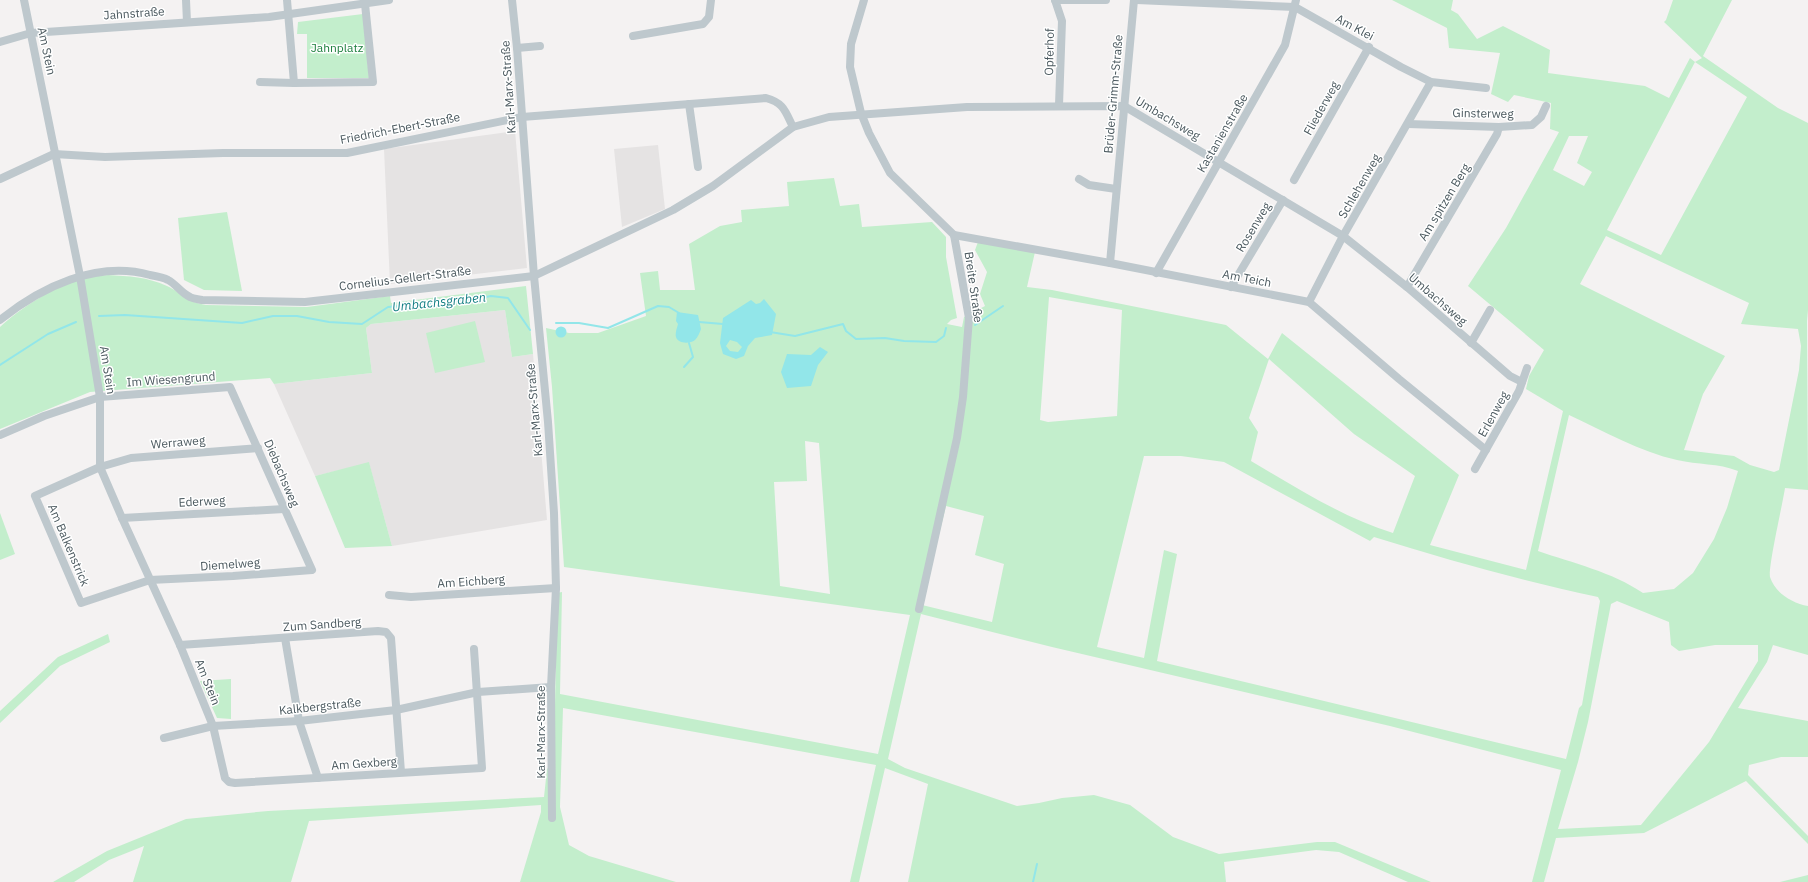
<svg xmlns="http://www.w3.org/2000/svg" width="1808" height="882" font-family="'IBM Plex Sans',sans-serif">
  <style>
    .education { fill: #e5e3e3 }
    .green { fill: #c3eecc; fill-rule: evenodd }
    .water { fill: #92e6e9; fill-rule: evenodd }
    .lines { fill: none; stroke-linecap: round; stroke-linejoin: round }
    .stream { stroke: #92e6e9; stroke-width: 2 }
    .minor { stroke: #bec8cd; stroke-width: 8 }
    .labels { text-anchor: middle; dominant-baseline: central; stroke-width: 3; stroke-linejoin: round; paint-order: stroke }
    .street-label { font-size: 12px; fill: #4a585e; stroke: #fff }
    .park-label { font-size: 12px; fill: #1c7f3d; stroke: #fff }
    .water-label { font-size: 13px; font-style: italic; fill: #127e83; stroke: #fff }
  </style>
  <rect width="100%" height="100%" fill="#f4f2f2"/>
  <!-- education -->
  <g class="education">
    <polygon points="515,131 527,268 390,284 384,149"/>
    <polygon points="658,145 665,209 622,227 614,149"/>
    <polygon points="505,310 512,357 533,354 547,520 392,546 369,463 315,476 274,384 372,373 366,328 371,324"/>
  </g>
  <!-- green -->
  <g class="green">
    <path d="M 1392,0 L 1453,0 L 1451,10 L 1458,14 L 1477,39 L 1503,26 L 1550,50 L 1548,73 L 1645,86 L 1669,98 L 1690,58 L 1695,62 L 1702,58 L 1664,22 L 1666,20 L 1673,0 L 1732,0 L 1703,56 L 1778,108 L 1808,123 L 1808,310 L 1807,321 L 1808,490 L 1785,488 C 1783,502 1768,567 1770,577 C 1775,593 1792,603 1808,606 L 1808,655 L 1773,645 L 1767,662 L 1738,708 L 1808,721 L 1808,757 L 1781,757 L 1749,765 L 1748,775 L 1808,836 L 1808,844 L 1746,781 L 1644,833 L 1556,838 L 1544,882 L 1532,882 L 1561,770 L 1390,726 L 1052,647 L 921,614 L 888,759 L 905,768 L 1017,806 L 1039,803 L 1062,798 L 1094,795 L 1130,805 L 1173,837 L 1219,854 L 1317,842 L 1335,842 L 1431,882 L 1408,882 L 1339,852 L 1316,850 L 1224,862 L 1226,882 L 908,882 L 928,784 L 885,768 L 859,882 L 850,882 L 876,765 L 563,708 L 560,807 L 569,845 L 589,856 L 676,882 L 520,882 L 541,812 L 541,805 L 309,821 L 291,882 L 133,882 L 144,846 L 109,860 L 74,882 L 53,882 L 107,851 L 186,819 L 268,811 L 544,797 L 547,769 L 554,761 L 557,593 L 562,592 L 560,694 L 878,754 L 910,615 L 564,567 L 552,387 L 546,328 L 569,333 L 598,333 L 646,316 L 640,273 L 658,271 L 660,290 L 695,290 L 689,244 L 720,226 L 742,222 L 741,210 L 789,206 L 787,182 L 834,178 L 840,206 L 859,204 L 862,227 L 932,222 L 946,237 L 946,257 L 957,318 L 951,320 L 947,324 L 962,327 L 964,317 L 985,306 L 980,294 L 987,272 L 975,250 L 978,242 L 1035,252 L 1027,287 L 1052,290 L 1226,325 L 1268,359 L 1282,333 L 1459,475 L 1430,545 L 1526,570 L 1563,411 L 1526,389 L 1529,376 L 1544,350 L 1468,286 L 1506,228 L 1559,132 L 1550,129 L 1551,103 L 1514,95 L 1508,102 L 1491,94 L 1500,53 L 1449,48 L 1447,28 ZM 1695,62 L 1747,97 L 1661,255 L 1607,230 ZM 1569,136 L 1588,136 L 1577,163 L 1592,172 L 1584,186 L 1553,170 ZM 1606,236 L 1749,303 L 1741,324 L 1798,329 L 1801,346 L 1799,370 L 1779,470 L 1774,472 L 1750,465 L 1734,456 L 1684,450 L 1703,394 L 1725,356 L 1580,284 ZM 1049,297 L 1122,310 L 1117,416 L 1048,422 L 1040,420 ZM 1269,359 L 1354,434 L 1415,476 L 1393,533 C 1342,517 1297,488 1251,461 L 1258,432 L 1249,418 ZM 1569,415 C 1604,431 1640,452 1677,460 C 1698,465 1718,463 1738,471 L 1727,508 L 1714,539 L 1693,573 L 1674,589 L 1643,593 C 1612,572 1573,563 1538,551 ZM 805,441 L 819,443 L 830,594 L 780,586 L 774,482 L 807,481 ZM 1144,456 L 1181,456 L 1224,462 L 1370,541 L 1374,537 C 1448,560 1522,581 1598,597 L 1600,601 L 1582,705 L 1579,708 L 1566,759 L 1157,661 L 1177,554 L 1164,550 L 1144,658 L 1097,647 ZM 946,506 L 984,516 L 975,555 L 1004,564 L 992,622 L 922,605 ZM 1617,601 L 1669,622 L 1671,645 L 1679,651 L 1715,645 L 1758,645 L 1758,661 L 1709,742 L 1641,825 L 1558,829 L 1578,762 L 1588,722 L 1611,604 Z"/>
    <polygon points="363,14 369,78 307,78 307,34 297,34 298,22"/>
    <polygon points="227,212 242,291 204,290 184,280 178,218"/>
    <path d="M 108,275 C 128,276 148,277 167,286 C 182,293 186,302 206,305 L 307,307 L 390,296 L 391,303 L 526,286 L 533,354 L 512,357 L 505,310 L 371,324 L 366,328 L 372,373 L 274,384 L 270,378 L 90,392 L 0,429 L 0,327 C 18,310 59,283 83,277 C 90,276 100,276 108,275 Z"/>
    <polygon points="475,321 485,362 435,373 426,333"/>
    <polygon points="369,462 392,546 345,548 315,476"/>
    <polygon points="0,513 15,554 0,560"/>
    <polygon points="108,634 110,642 60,666 0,723 0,711 58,657"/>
    <polygon points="231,679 231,719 217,718 200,681"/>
    <polygon points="1808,875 1808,882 1780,882"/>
  </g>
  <!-- water -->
  <g class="water">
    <path d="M 764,299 L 776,314 L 772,335 L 755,338 L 748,346 L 744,356 L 736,359 L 723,354 L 720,343 L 723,318 L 751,300 L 756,304 L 760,303 ZM 730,340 L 737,342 L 742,347 L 738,352 L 730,351 L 726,346 Z"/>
    <path d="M 677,312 L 698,315 L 701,329 C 700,332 698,337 695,340 C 690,344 678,344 676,337 C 675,333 677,328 678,324 L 676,321 Z"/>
    <circle cx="561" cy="332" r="5.5"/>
    <polygon points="820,347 828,352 818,365 811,386 787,388 781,372 787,354 811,355"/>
  </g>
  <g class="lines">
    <!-- stream -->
    <g class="stream">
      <polyline points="99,316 125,315 242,323 273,316 297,316 329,322 362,324 388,307 470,300 491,296 508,298 530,330"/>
      <polyline points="699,322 723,324"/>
      <polyline points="556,323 579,323 608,328 658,306 669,307 679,313"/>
      <polyline points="975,325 1003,306"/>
      <polyline points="770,332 795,336 843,324 846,331 856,339 885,338 904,341 936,342 944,336 946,328"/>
      <polyline points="0,365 48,334 76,322"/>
      <polyline points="684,367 693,357 689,343"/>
      <polyline points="1033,882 1037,864"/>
    </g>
    <!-- minor -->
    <g class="minor">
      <polyline points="24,0 80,276 100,397 100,467 122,518 180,645 213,726 225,778 229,782 235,783 482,768 474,649"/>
      <polyline points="186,0 187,22"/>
      <polyline points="287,0 294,83 373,82 365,4"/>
      <polyline points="512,0 517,48 534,276 548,422 554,513 556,588 551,687 552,818"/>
      <polyline points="864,0 851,44 850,67 861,113 869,133 890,173 954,235 969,318 963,397 957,438 919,609"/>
      <polyline points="1055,0 1062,21 1059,105"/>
      <polyline points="1055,0 1106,0"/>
      <polyline points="1137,0 1295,7 1401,67 1431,82 1486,88"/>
      <polyline points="633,36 703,24 709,17 711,0"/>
      <polyline points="0,42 31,33 269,17 389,0"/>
      <polyline points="517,48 540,46"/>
      <polyline points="260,82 294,83"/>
      <polyline points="689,104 698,167"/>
      <polyline points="1408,124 1499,127 1532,125 1541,117 1546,106"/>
      <path d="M 0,179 L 54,154 L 105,157 L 223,153 L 347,153 L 522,117 L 766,98 C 784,103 785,111 793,127"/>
      <polyline points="1079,179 1089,185 1116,189"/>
      <polyline points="1294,180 1369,47"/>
      <polyline points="954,235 1110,263 1309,302 1399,379 1486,450"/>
      <polyline points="1110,263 1134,0"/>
      <polyline points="1156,273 1285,45 1296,0"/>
      <polyline points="1231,287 1283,200"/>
      <polyline points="1407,287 1497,134 1499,127"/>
      <polyline points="1309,302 1343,236 1431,82"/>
      <path d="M 0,320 C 41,287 97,260 150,275 C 156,276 163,277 168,280 C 176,284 181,293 190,297 C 193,299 198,299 202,300 L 305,302 L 534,276 L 673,210 L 713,186 L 793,127 L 829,117 L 967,107 L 1124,106 L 1343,236 L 1407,287 L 1510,376 L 1522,382"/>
      <polyline points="1471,343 1490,310"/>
      <polyline points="0,435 44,416 100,397 230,387 312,570 233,576 150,580 81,603 35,496 100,467 131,458 258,448"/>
      <polyline points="1475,469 1519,391 1527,368"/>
      <polyline points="122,518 284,509"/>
      <polyline points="389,595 411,597 556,588"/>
      <polyline points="285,638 299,721 318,778"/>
      <polyline points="180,645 378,631 386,632 391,638 401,772"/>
      <polyline points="164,738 213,726 299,721 396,710 478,692 551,687"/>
    </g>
  </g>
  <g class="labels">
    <!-- street labels -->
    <g class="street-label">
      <text transform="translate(134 13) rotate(-4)">Jahnstraße</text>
      <text transform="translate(1355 27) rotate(28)">Am Klei</text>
      <text transform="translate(47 51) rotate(78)">Am Stein</text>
      <text transform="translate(1049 52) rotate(-89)">Opferhof</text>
      <text transform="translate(508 87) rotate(-94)">Karl-Marx-Straße</text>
      <text transform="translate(1113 94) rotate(-85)">Brüder-Grimm-Straße</text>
      <text transform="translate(1321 108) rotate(-61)">Fliederweg</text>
      <text transform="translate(1483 113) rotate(1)">Ginsterweg</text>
      <text transform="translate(1168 118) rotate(31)">Umbachsweg</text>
      <text transform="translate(400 128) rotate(-11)">Friedrich-Ebert-Straße</text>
      <text transform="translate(1222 133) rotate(-60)">Kastanienstraße</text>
      <text transform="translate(1359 186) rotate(-60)">Schlehenweg</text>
      <text transform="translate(1444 202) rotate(-59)">Am spitzen Berg</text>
      <text transform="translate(1253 227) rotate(-59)">Rosenweg</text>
      <text transform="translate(405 278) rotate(-7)">Cornelius-Gellert-Straße</text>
      <text transform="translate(1247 278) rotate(11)">Am Teich</text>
      <text transform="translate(974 287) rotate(82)">Breite Straße</text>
      <text transform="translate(1438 299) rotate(41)">Umbachsweg</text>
      <text transform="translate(108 370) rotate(81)">Am Stein</text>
      <text transform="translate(171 379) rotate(-4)">Im Wiesengrund</text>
      <text transform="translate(534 410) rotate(-95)">Karl-Marx-Straße</text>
      <text transform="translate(1493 414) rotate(-61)">Erlenweg</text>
      <text transform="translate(178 442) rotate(-5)">Werraweg</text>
      <text transform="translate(282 473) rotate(67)">Diebachsweg</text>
      <text transform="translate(202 501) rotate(-3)">Ederweg</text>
      <text transform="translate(69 545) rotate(67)">Am Balkenstrick</text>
      <text transform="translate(230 564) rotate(-4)">Diemelweg</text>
      <text transform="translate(471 581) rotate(-4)">Am Eichberg</text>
      <text transform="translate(322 624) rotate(-4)">Zum Sandberg</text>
      <text transform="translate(208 682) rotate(68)">Am Stein</text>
      <text transform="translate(320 706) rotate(-6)">Kalkbergstraße</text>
      <text transform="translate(540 732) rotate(-90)">Karl-Marx-Straße</text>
      <text transform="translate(364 763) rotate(-4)">Am Gexberg</text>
    </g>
    <!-- park labels -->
    <g class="park-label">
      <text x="337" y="47">Jahnplatz</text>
    </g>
    <!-- water labels -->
    <g class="water-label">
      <text transform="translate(439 302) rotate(-6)">Umbachsgraben</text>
    </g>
  </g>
</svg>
